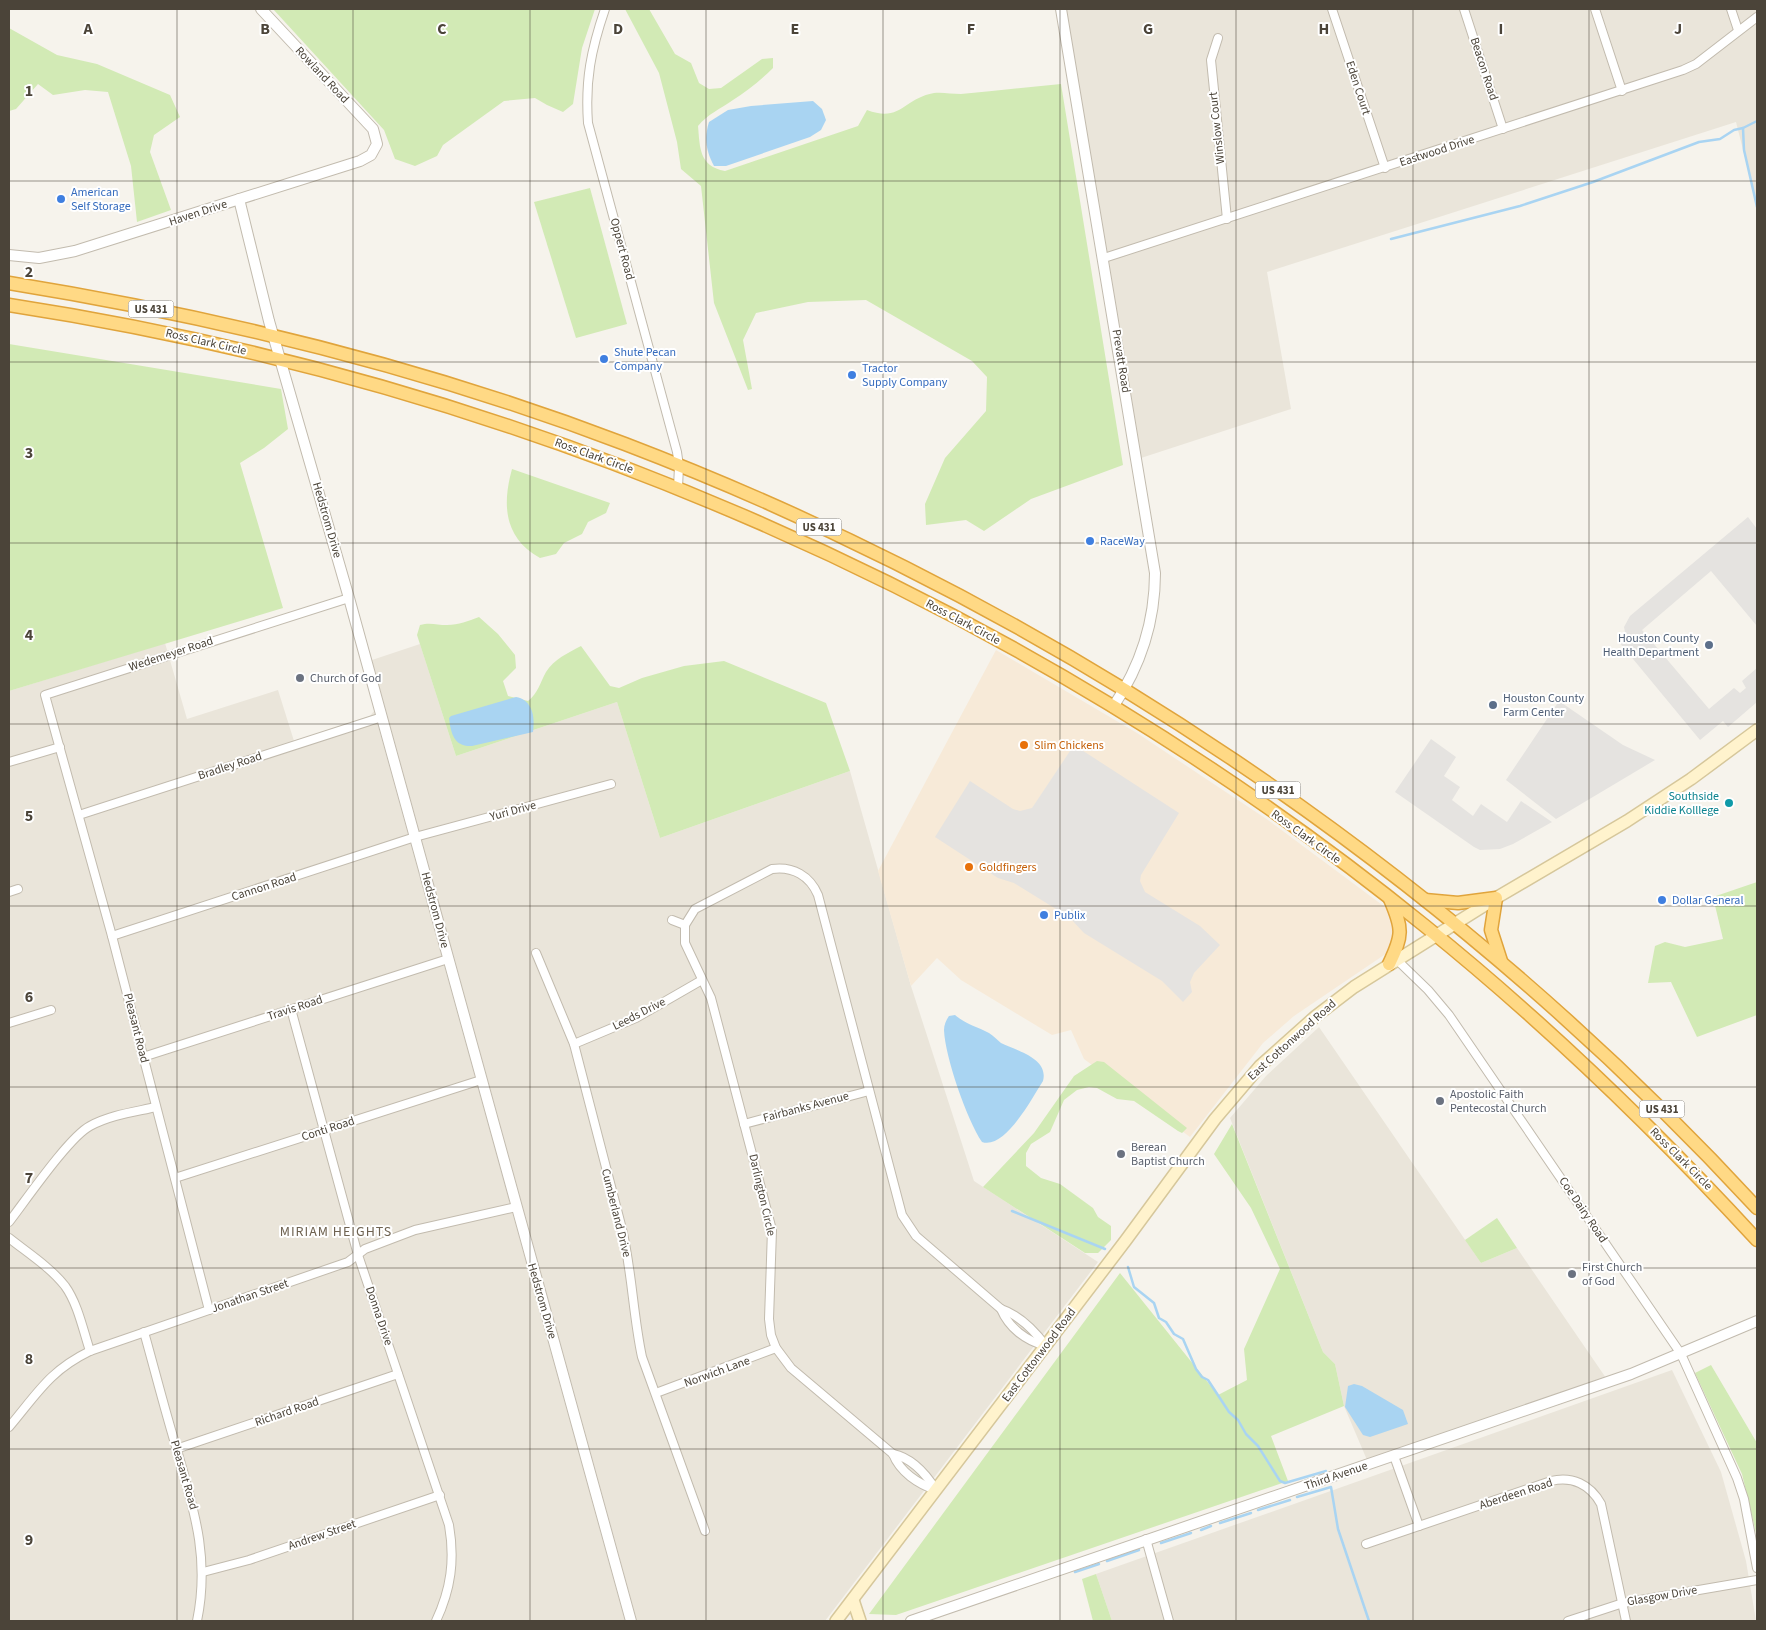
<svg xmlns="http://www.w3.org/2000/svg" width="1766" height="1630" font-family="'Source Sans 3',sans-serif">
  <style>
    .residential { fill: #eae5da }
    .commercial { fill: #f7ead8 }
    .green { fill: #d2eab5 }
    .parking { fill: #e5e3e0 }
    .water { fill: #a9d4f2 }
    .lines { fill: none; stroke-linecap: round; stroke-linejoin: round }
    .stream { stroke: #a9d4f2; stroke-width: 2.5 }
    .minor-casing { stroke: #c2bbae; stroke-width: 10 }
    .tertiary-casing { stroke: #c2bbae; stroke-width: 12 }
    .secondary-casing { stroke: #d6c79b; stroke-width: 14 }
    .trunk-casing { stroke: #e0a43c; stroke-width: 15 }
    .minor { stroke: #fff; stroke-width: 8 }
    .tertiary { stroke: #fff; stroke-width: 10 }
    .secondary { stroke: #fff3cd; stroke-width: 11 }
    .trunk { stroke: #ffd985; stroke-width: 12 }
    .grid { fill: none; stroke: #4b4439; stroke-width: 1; stroke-opacity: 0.55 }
    .shop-dot { fill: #3f7fe0; stroke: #fff; stroke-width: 2 }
    .service-dot { fill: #5c6f8a; stroke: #fff; stroke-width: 2 }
    .worship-dot { fill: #6b7280; stroke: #fff; stroke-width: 2 }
    .food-dot { fill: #e8710a; stroke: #fff; stroke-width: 2 }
    .culture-dot { fill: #0f9aa8; stroke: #fff; stroke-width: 2 }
    .labels { text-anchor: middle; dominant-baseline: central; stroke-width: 4; stroke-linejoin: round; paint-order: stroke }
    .shield { fill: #fff; stroke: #817c74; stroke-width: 1 }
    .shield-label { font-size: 11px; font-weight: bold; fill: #4b4439 }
    .street-label { font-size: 12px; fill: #4b4439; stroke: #fff }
    .shop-label { font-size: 12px; fill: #366cbe; stroke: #fff; text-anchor: start }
    .service-label { font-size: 12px; fill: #4e5e75; stroke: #fff; text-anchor: end }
    .worship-label { font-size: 12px; fill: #5b616d; stroke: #fff; text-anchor: start }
    .food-label { font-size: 12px; fill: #c56008; stroke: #fff; text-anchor: start }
    .culture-label { font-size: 12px; fill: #0d838f; stroke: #fff; text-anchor: end }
    .neighbourhood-label { font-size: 14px; letter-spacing: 1px; fill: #6e6250; stroke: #fff }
    .grid-label { font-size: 16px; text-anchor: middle; font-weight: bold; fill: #4b4439; stroke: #fff; stroke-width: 4; stroke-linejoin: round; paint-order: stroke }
  </style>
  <rect width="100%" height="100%" fill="#f6f3ec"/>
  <!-- residential -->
  <g class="residential">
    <polygon points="1065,9 1757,9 1757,205 1736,122 1267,272 1291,409 1141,458"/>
    <polygon points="165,643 187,719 278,690 294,741 370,716 374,711 625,1621 9,1621 9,691"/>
    <polygon points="420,644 456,756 617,702 660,838 850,771 911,986 974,1181 1098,1262 825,1621 637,1621 372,660"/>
    <polygon points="1319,1027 1481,1263 1517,1248 1606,1378 1367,1460 1344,1406 1335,1364 1323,1352 1230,1118 1266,1076"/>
    <polygon points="1672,1370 1721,1472 1746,1561 1756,1621 1112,1621 1096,1574"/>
  </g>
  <!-- commercial -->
  <polygon class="commercial" points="996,650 1137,733 1268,820 1389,910 1396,931 1390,951 1294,1016 1263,1043 1190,1137 1084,1059 1071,1030 1052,1035 961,980 937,958 911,986 878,871"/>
  <!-- green -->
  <g class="green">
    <polygon points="273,9 595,9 582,48 573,104 563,112 547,105 535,98 504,101 443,145 437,156 415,166 395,159 384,130"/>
    <path d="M 625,9 L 649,9 L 675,54 L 691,63 L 699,83 L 709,89 L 721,88 L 762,59 L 773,58 L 773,68 C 761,80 747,91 733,100 C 720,109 708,114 698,126 C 700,148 699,166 725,171 L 858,126 L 867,110 C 901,123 904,98 934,93 C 942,92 952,94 961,94 C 994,91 1027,87 1061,84 L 1123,465 L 1031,499 L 984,531 L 966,520 L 926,525 L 925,504 L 945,458 L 986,411 L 987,377 L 972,361 L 866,300 L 808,302 L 756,313 L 743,340 L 752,389 L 748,390 L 714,303 L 701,186 L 681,169 L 677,142 L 659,73 Z"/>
    <polygon points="9,28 57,55 97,64 170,95 180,117 154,135 150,152 171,210 137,222 131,166 108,92 85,90 53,95 38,84 16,109 9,111"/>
    <polygon points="590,188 627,324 576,338 534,202"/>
    <polygon points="9,344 281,389 288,429 264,448 240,463 283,608 9,691"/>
    <path d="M 512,469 L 610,503 L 606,513 L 588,522 L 582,534 L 564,543 L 556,554 L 540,558 C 504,538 502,505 512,469 Z"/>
    <path d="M 479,617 L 498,634 L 515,655 L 516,668 L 503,681 L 508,696 L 528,701 C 538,693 540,683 546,672 C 554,659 568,653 581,646 L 610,686 L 619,688 L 642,678 L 684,666 L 724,661 L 826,703 L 850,771 L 660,838 L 617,702 L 456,756 L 417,635 L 420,625 C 430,622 437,625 447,625 C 459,625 468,621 479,617 Z"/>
    <polygon points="1757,882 1757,1015 1697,1037 1671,982 1648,983 1655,946 1665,942 1685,947 1723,939 1713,897"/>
    <polygon points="1097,1061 1104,1062 1187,1128 1182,1133 1178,1131 1134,1101 1117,1099 1097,1088 1089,1087 1077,1090 1064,1100 1050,1132 1031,1144 1026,1153 1026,1166 1041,1178 1060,1184 1093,1208 1098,1217 1111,1226 1111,1240 1098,1253 1085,1253 983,1187 1034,1133 1074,1076"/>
    <polygon points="1232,1124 1323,1352 1335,1364 1344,1406 1271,1436 1288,1481 896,1615 869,1614 1120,1273 1218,1395 1247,1380 1244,1349 1280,1269 1251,1208 1214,1154"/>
    <polygon points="1497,1218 1517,1248 1481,1263 1465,1240"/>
    <polygon points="1711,1365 1757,1443 1757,1537 1742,1474 1695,1373"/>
    <polygon points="1096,1574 1112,1621 1093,1621 1082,1579"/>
  </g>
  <!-- parking -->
  <g class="parking">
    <polygon points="1748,517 1757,529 1757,626 1711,571 1642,630 1709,709 1734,688 1740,693 1746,688 1742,681 1757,668 1757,702 1728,727 1723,721 1700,740 1619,642 1626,637 1624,627 1630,616"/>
    <polygon points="1559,701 1623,745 1655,760 1556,819 1506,780"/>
    <polygon points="1431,739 1456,757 1444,776 1460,787 1452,800 1473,816 1481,804 1507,822 1521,801 1552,822 1513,844 1500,849 1480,850 1474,847 1395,792"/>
    <polygon points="1074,745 1179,813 1141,875 1140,881 1145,892 1200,926 1220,945 1194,973 1190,982 1192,992 1183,1002 1162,981 1084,933 1069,917 1014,883 998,878 935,837 970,781 1013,809 1020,811 1032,808"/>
  </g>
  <!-- water -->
  <g class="water">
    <path d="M 813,101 L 822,109 L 826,120 L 821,130 L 810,137 L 726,166 L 714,166 C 706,151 704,138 709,122 L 728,110 L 751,106 Z"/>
    <path d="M 516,697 C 533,700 535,718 533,732 L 472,746 C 454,747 451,734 449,718 L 451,716 Z"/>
    <path d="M 955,1015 C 965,1024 978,1027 989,1033 C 994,1036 997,1040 1001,1043 C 1017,1051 1049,1058 1043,1081 C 1032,1098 1005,1150 982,1142 C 967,1120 945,1057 944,1030 C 944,1025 946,1020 949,1016 Z"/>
    <polygon points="1354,1384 1362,1386 1403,1410 1408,1424 1370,1437 1363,1435 1345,1407 1348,1386"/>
  </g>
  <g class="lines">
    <!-- stream -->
    <g class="stream">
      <polyline points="1743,128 1744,150 1757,207"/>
      <polyline points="1391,239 1520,206 1593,182 1699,142 1720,139 1734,130 1743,128 1757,121"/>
      <polyline points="1012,1211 1105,1249"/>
      <polyline points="1128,1267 1134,1287 1154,1303 1159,1318 1166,1322 1174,1334 1183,1339 1196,1369 1202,1377 1208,1380 1229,1412 1238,1420 1246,1434 1258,1446 1280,1481 1285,1483 1326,1471"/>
      <polyline points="1297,1497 1331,1487 1338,1529 1369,1621"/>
      <polyline points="1258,1510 1290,1500"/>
      <polyline points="1220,1523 1251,1513"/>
      <polyline points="1201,1530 1211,1526"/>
      <polyline points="1161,1543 1191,1533"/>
      <polyline points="1107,1561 1139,1550"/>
      <polyline points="1075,1572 1099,1564"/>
    </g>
    <!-- minor casing -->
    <g class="minor-casing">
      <g id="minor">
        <path d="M 605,9 C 591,50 585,80 588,123 L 677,452 L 679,466 L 678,488"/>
        <polyline points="1332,9 1385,168"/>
        <polyline points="1464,9 1503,129"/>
        <polyline points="1595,9 1622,91"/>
        <polyline points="1731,9 1738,30"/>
        <polyline points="1218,38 1211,60 1227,219"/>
        <polyline points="1104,258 1683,70 1696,64 1757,17"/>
        <polyline points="9,762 60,747"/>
        <polyline points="79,815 382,717"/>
        <polyline points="9,892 18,889"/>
        <polyline points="672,920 685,925"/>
        <polyline points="112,936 415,837 611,784"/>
        <path d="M 536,953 L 574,1044 L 622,1229 C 632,1271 633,1315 642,1357 L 705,1531"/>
        <polyline points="1397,960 1428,990 1449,1015 1681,1354 1737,1478 1744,1499 1757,1568"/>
        <path d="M 291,1009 L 358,1255 L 449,1525 C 455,1560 451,1589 436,1621"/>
        <polyline points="9,1023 51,1010"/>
        <polyline points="574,1044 636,1018 702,980"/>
        <polyline points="143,1057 448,959"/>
        <polyline points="744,1124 869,1091"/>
        <polyline points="175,1178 481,1080"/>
        <path d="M 9,1222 C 26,1200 69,1137 90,1126 C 110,1115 134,1112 156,1107"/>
        <path d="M 9,1238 C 28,1253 50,1267 65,1286 C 78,1304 83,1330 90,1351"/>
        <path d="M 1001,1309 C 1009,1328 1026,1341 1046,1346"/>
        <polyline points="209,1310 112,936 45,695 349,598"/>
        <path d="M 144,1332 C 155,1371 165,1411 177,1450 C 194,1510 210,1558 197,1621"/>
        <polyline points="656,1393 776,1348"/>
        <path d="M 9,1427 C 37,1394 49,1371 90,1351 L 348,1262 L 365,1249 L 415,1230 L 516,1207"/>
        <polyline points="176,1449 398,1374"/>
        <path d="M 893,1454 C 912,1458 926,1474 936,1490"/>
        <polyline points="1394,1456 1419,1526"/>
        <path d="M 936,1490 C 918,1484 900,1472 893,1454 L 791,1368 L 776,1348 L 771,1335 L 769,1319 L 772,1230 L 711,998 L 685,943 L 685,925 L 695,909 L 772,869 C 793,866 810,876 818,895 L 902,1215 L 916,1236 L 1001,1309 C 1019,1315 1034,1330 1046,1346"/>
        <polyline points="1146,1539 1169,1621"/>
        <path d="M 1366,1544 L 1551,1481 C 1572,1476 1590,1484 1601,1504 L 1626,1621"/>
        <polyline points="203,1572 249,1560 440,1495"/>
        <polyline points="1568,1621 1623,1603 1757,1580"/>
      </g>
    </g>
    <!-- tertiary casing -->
    <g class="tertiary-casing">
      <g id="tertiary">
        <path d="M 1061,9 L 1155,573 C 1155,621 1140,667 1113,707"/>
        <polyline points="239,199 269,321 349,598 631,1621"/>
        <polyline points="9,255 39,258 75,251 360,161 371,155 377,144 373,129 261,9"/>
        <polyline points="911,1621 1631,1374 1757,1321"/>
      </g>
    </g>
    <!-- secondary casing -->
    <g class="secondary-casing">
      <g id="secondary">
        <polyline points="853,1600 860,1621"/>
        <polyline points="836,1621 1126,1240 1215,1119 1260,1066 1316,1016 1354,987 1496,898 1627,821 1691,779 1757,730"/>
      </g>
    </g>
    <!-- trunk casing -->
    <g class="trunk-casing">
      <g id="trunk">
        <path d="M 9,283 C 219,317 426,368 625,444 C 1054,608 1445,870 1757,1208"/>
        <path d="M 9,305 C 523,384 1020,598 1425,926 C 1544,1022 1654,1128 1757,1240"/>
        <polyline points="1425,900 1458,903 1496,898 1491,930 1501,961"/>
        <path d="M 1389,964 C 1403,935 1403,929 1390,899"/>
      </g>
    </g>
    <!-- minor -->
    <use href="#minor" class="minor"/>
    <!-- tertiary -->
    <use href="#tertiary" class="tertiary"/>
    <!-- secondary -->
    <use href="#secondary" class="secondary"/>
    <!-- trunk -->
    <use href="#trunk" class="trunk"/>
  </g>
  <!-- grid -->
  <path class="grid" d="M 177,9 L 177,1621M 353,9 L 353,1621M 530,9 L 530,1621M 706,9 L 706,1621M 883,9 L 883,1621M 1060,9 L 1060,1621M 1236,9 L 1236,1621M 1413,9 L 1413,1621M 1589,9 L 1589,1621M 9,181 L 1757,181M 9,362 L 1757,362M 9,543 L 1757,543M 9,724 L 1757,724M 9,906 L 1757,906M 9,1087 L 1757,1087M 9,1268 L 1757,1268M 9,1449 L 1757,1449"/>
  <!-- markers -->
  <g class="shop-dot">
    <circle cx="61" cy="199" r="5"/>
    <circle cx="604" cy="359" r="5"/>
    <circle cx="852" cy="375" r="5"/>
    <circle cx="1090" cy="541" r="5"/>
    <circle cx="1662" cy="900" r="5"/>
    <circle cx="1044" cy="915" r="5"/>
  </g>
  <g class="service-dot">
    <circle cx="1709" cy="645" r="5"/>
    <circle cx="1493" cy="705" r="5"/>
  </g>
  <g class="worship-dot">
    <circle cx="300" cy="678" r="5"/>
    <circle cx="1440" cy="1101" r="5"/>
    <circle cx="1121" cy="1154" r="5"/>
    <circle cx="1572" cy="1274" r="5"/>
  </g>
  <g class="food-dot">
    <circle cx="1024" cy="745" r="5"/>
    <circle cx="969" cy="867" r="5"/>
  </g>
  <circle class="culture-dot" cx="1729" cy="803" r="5"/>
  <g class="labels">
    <!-- shield labels -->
    <g class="shield">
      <rect x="128.5" y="300.5" width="45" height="17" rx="4"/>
      <rect x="796.5" y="518.5" width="45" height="17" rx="4"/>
      <rect x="1255.5" y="781.5" width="45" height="17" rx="4"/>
      <rect x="1639.5" y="1100.5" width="45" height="17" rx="4"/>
    </g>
    <g class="shield-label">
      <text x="151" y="309">US 431</text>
      <text x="819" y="527">US 431</text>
      <text x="1278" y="790">US 431</text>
      <text x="1662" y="1109">US 431</text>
    </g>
    <!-- street labels -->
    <g class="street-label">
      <text transform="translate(1484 69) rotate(72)">Beacon Road</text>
      <text transform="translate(322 75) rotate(47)">Rowland Road</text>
      <text transform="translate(1358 88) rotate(72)">Eden Court</text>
      <text transform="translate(1217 128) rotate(-96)">Winslow Court</text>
      <text transform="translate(1437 151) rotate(-18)">Eastwood Drive</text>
      <text transform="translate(198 213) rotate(-18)">Haven Drive</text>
      <text transform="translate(622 249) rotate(75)">Oppert Road</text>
      <text transform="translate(206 342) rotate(13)">Ross Clark Circle</text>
      <text transform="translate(1121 361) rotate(81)">Prevatt Road</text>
      <text transform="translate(594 456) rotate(20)">Ross Clark Circle</text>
      <text transform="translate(327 520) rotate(74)">Hedstrom Drive</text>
      <text transform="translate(963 622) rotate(28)">Ross Clark Circle</text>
      <text transform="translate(171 654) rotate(-18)">Wedemeyer Road</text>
      <text transform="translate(230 766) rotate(-18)">Bradley Road</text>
      <text transform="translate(513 811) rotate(-15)">Yuri Drive</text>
      <text transform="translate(1306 837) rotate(36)">Ross Clark Circle</text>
      <text transform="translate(264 887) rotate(-18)">Cannon Road</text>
      <text transform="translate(435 910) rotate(75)">Hedstrom Drive</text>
      <text transform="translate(295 1008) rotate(-18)">Travis Road</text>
      <text transform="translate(639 1014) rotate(-27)">Leeds Drive</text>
      <text transform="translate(136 1028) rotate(76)">Pleasant Road</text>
      <text transform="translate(1292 1040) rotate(-42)">East Cottonwood Road</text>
      <text transform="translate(806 1107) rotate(-15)">Fairbanks Avenue</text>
      <text transform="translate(328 1129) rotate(-18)">Conti Road</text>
      <text transform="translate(1681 1159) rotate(45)">Ross Clark Circle</text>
      <text transform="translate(762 1195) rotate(77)">Darlington Circle</text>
      <text transform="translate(1583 1210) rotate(56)">Coe Dairy Road</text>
      <text transform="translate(616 1213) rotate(76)">Cumberland Drive</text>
      <text transform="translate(250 1296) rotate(-19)">Jonathan Street</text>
      <text transform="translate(542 1301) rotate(74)">Hedstrom Drive</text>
      <text transform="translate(379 1316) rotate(71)">Donna Drive</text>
      <text transform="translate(1039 1355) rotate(-53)">East Cottonwood Road</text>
      <text transform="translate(717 1372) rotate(-20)">Norwich Lane</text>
      <text transform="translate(287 1412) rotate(-19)">Richard Road</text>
      <text transform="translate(184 1475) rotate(74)">Pleasant Road</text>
      <text transform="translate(1336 1476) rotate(-19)">Third Avenue</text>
      <text transform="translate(1516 1494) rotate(-18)">Aberdeen Road</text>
      <text transform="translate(322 1535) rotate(-19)">Andrew Street</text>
      <text transform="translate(1662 1596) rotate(-10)">Glasgow Drive</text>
    </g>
    <!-- shop labels -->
    <g class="shop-label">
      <text x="71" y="192">American<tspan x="71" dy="14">Self Storage</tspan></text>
      <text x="614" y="352">Shute Pecan<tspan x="614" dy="14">Company</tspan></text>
      <text x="862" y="368">Tractor<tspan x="862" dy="14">Supply Company</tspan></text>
      <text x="1100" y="541">RaceWay</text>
      <text x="1672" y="900">Dollar General</text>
      <text x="1054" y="915">Publix</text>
    </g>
    <!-- service labels -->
    <g class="service-label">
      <text x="1699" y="638">Houston County<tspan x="1699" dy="14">Health Department</tspan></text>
      <text x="1503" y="698" text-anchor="start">Houston County<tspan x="1503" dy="14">Farm Center</tspan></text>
    </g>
    <!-- worship labels -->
    <g class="worship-label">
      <text x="310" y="678">Church of God</text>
      <text x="1450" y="1094">Apostolic Faith<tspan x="1450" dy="14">Pentecostal Church</tspan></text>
      <text x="1131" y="1147">Berean<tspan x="1131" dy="14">Baptist Church</tspan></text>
      <text x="1582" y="1267">First Church<tspan x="1582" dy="14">of God</tspan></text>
    </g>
    <!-- food labels -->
    <g class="food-label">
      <text x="1034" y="745">Slim Chickens</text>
      <text x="979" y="867">Goldfingers</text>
    </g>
    <!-- culture labels -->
    <g class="culture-label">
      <text x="1719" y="796">Southside<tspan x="1719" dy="14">Kiddie Kolllege</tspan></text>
    </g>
    <!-- neighbourhood labels -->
    <g class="neighbourhood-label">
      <text x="336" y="1232">MIRIAM HEIGHTS</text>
    </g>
  </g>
  <g class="grid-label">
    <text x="88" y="34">A</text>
    <text x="265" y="34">B</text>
    <text x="442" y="34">C</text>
    <text x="618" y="34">D</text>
    <text x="795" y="34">E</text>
    <text x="971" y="34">F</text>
    <text x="1148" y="34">G</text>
    <text x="1324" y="34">H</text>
    <text x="1501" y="34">I</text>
    <text x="1678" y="34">J</text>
    <text x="29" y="96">1</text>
    <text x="29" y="277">2</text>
    <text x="29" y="458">3</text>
    <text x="29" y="640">4</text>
    <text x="29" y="821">5</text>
    <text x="29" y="1002">6</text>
    <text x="29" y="1183">7</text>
    <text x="29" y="1364">8</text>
    <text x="29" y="1545">9</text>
  </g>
  <!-- border -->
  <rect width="1766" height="1630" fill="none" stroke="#4b4439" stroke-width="20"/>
</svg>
